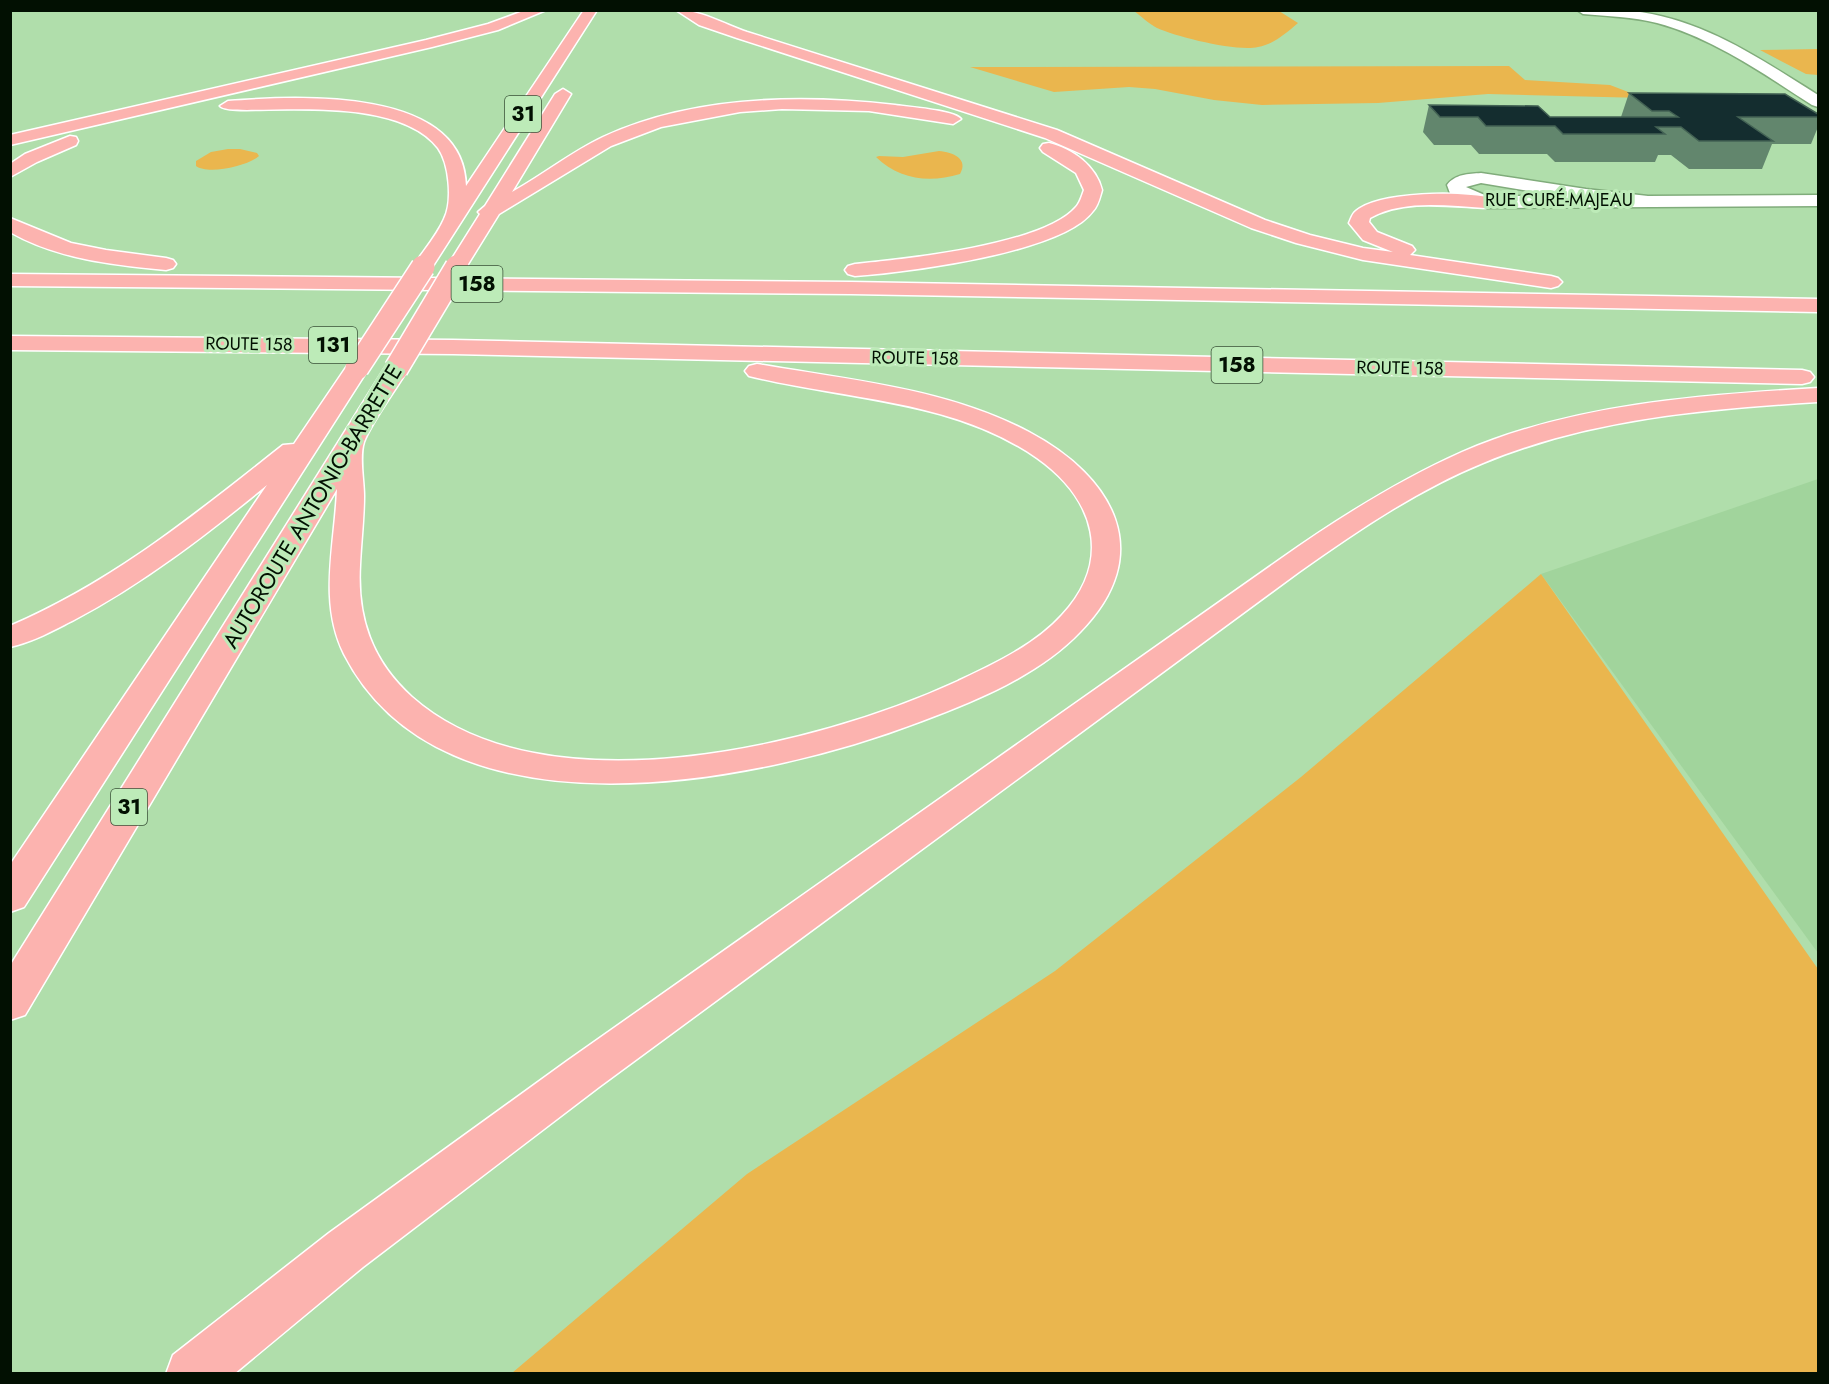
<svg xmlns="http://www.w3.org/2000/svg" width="1829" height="1384" font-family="Jost,sans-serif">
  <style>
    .built { fill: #a1d49c }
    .green { fill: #eab64e }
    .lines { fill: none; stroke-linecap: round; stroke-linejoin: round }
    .minor-casing { stroke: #80ac7b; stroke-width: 3 }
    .highway-casing { stroke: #fff; stroke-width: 3 }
    .minor { fill: #fff; fill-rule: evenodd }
    .highway { fill: #fcb3af; fill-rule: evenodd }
    .highway-bridge-far1-casing { stroke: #fff; stroke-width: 20; stroke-linecap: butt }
    .highway-bridge-casing { stroke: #fff; stroke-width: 26; stroke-linecap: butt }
    .highway-bridge-far1 { stroke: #fcb3af; stroke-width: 18 }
    .highway-bridge { stroke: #fcb3af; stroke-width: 23 }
    .wall { fill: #62866d }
    .building { fill: #142d2f; stroke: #436254; stroke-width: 1.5 }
    .labels { text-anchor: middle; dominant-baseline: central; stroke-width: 6; stroke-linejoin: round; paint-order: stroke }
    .far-street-label { font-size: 18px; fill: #021002; stroke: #bdebb8 }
    .shield { fill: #bdebb8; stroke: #3a5239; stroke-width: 1.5 }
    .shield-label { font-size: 21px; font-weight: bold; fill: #021002 }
    .street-label { font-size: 22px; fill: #021002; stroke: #bdebb8 }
  </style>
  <rect width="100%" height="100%" fill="#b0deab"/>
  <!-- built -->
  <polygon class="built" points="1818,479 1818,953 1541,574"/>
  <!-- green -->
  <g class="green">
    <path d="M 1134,11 L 1279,11 L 1298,23 C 1285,34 1274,44 1258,47 C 1237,52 1177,37 1157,28 C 1149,24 1141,16 1134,11 Z"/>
    <polygon points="1818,49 1818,75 1806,74 1760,50"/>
    <polygon points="1509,66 1525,80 1610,85 1644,98 1488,94 1378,103 1262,105 1214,100 1155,89 1129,87 1054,92 970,67"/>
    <path d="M 228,149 L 240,149 L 257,153 L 259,156 C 248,166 208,175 196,166 L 196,161 L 211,152 Z"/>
    <path d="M 939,151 C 953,152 969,159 960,174 C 930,183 899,180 876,157 L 879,156 L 903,157 Z"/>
    <polygon points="1541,574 1818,969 1818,1373 512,1373 747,1174 1055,971 1301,777"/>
  </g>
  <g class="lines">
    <!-- minor casing -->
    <g class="minor-casing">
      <g id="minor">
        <path d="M 1577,10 C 1595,10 1614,9 1632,11 C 1701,18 1761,59 1818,95 L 1818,107 L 1812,105 C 1764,74 1713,38 1657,23 C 1633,17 1607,16 1583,14 Z"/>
        <path d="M 1481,173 L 1586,189 L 1648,196 L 1818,195 L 1818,206 L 1485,208 L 1451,196 L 1447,185 C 1455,174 1468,174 1481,173 ZM 1481,183 L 1559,196 L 1487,196 L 1466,187 Z"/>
      </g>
    </g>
    <!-- highway casing -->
    <g class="highway-casing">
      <g id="highway">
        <polygon points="526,10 546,10 498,30 432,47 10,145 10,135 426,40 488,24"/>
        <path d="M 584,10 L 597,10 L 431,269 L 424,271 L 417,269 L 414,265 C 424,250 437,235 444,219 C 453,201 449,163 438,148 C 391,87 231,120 220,106 L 228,101 C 297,96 464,86 466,186 Z"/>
        <path d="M 676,10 C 700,10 724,24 747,32 L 1057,130 L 1265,220 L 1310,235 L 1363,248 L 1393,252 L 1363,240 L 1349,223 C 1351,219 1352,214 1356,211 C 1379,191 1463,191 1492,198 L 1494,202 L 1492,206 L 1485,208 C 1447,206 1404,199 1370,218 L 1369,222 L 1377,232 L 1412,246 L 1415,250 L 1410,255 L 1551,276 L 1558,278 L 1562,282 L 1558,286 L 1551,288 L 1363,260 L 1296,243 L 1251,228 L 1045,138 L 737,38 L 699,25 Z"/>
        <path d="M 563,89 L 571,94 L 512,192 C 543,175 571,152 603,137 C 692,96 799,94 895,105 C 908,107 954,110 961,119 L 953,124 L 869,111 L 782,109 L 740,112 L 661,127 L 611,146 L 499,214 L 465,269 L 458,271 L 451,269 L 448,265 L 480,214 L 478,212 L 485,206 L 555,94 Z"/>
        <polygon points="70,136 76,137 78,141 76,145 37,162 10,177 10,164 25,154"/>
        <path d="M 1049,143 C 1073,149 1096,166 1102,190 C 1100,197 1098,206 1093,211 C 1063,253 907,272 855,276 L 848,274 L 845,270 L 848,266 L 855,264 C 905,259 1044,245 1076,207 C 1080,203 1082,195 1084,190 L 1076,173 L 1043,152 L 1040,148 L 1043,144 Z"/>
        <path d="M 10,218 L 71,243 L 106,250 L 166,258 L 173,260 L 176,264 L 173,268 L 166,270 C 114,265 57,259 10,232 Z"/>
        <polygon points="10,274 851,282 1818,299 1818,312 851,294 10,286"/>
        <polygon points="10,336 453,340 1802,370 1810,372 1814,377 1810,382 1802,384 453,354 10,350"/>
        <path d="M 357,361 L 365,363 L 369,368 L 24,907 L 10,912 L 10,865 L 267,485 C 206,535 144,583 74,620 C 54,630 33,642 10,647 L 10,626 C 116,580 194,515 283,445 L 294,444 L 349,363 Z"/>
        <path d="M 396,362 L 404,364 L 408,369 C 396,390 372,421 364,442 C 359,457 364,480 364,496 C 364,519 361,542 360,565 C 357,618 372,661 412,697 C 543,813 815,747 958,681 C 994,664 1035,645 1062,615 C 1113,560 1095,499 1037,458 C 952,399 845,400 749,376 L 745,371 L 749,366 L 757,364 C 848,380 946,388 1029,432 C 1114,477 1157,554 1080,632 C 1039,675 976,701 922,721 C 761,783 443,848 344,654 C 318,602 335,544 337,489 L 25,1015 L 10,1020 L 10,966 L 384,369 L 388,364 Z"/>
        <path d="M 1818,388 L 1818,402 C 1705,409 1589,419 1483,463 C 1417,490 1357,531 1299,572 L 599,1087 L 363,1267 L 234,1374 L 166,1374 L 173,1355 L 329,1233 L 567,1061 L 1279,560 C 1337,519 1397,481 1462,452 C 1573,404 1699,395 1818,388 Z"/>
      </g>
    </g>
    <!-- minor -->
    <use href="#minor" class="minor"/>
    <!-- highway -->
    <use href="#highway" class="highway"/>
    <!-- highway-bridge-far1 casing -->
    <g class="highway-bridge-far1-casing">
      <g id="highway-bridge-far1">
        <polyline points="422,268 424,265"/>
        <polyline points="456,268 458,265"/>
      </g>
    </g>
    <!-- highway-bridge casing -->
    <g class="highway-bridge-casing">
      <g id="highway-bridge">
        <polyline points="357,368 423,267"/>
        <polyline points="396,369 457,267"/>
      </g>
    </g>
    <!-- highway-bridge-far1 -->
    <use href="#highway-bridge-far1" class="highway-bridge-far1"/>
    <!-- highway-bridge -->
    <use href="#highway-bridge" class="highway-bridge"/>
  </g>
  <!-- wall -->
  <polygon class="wall" points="1629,93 1818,114 1818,127 1811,144 1772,144 1762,169 1689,169 1671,155 1658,155 1655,162 1555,162 1547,154 1479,154 1471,145 1434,145 1423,132 1429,105 1550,117 1621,117"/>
  <!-- building -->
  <polygon class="building" points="1629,93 1785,94 1818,114 1818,117 1738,117 1773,141 1699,141 1681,127 1656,127 1665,134 1563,134 1555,126 1486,126 1478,117 1440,117 1429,105 1538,106 1550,117 1678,117 1669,111 1652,111"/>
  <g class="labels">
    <!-- far-street labels -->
    <g class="far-street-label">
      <text x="1559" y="200">RUE CURÉ-MAJEAU</text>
      <text transform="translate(249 344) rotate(1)">ROUTE 158</text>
      <text transform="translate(915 358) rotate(1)">ROUTE 158</text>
      <text transform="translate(1400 368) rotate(1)">ROUTE 158</text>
    </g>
    <!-- shield labels -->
    <g class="shield">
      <rect x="505" y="96" width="36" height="36" rx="4.5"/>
      <rect x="451.5" y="266" width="51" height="36" rx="4.5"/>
      <rect x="309" y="327" width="48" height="36" rx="4.5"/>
      <rect x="1211.5" y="347" width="51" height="36" rx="4.5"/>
      <rect x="111" y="789" width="36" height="36" rx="4.5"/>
    </g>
    <g class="shield-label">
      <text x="523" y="114">31</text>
      <text x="477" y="284">158</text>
      <text x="333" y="345">131</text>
      <text x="1237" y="365">158</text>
      <text x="129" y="807">31</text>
    </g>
    <!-- street labels -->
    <g class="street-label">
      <text transform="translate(312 506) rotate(-59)">AUTOROUTE ANTONIO-BARRETTE</text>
    </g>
  </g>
  <!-- border -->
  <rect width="1829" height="1384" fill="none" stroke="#021002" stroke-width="24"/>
</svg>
